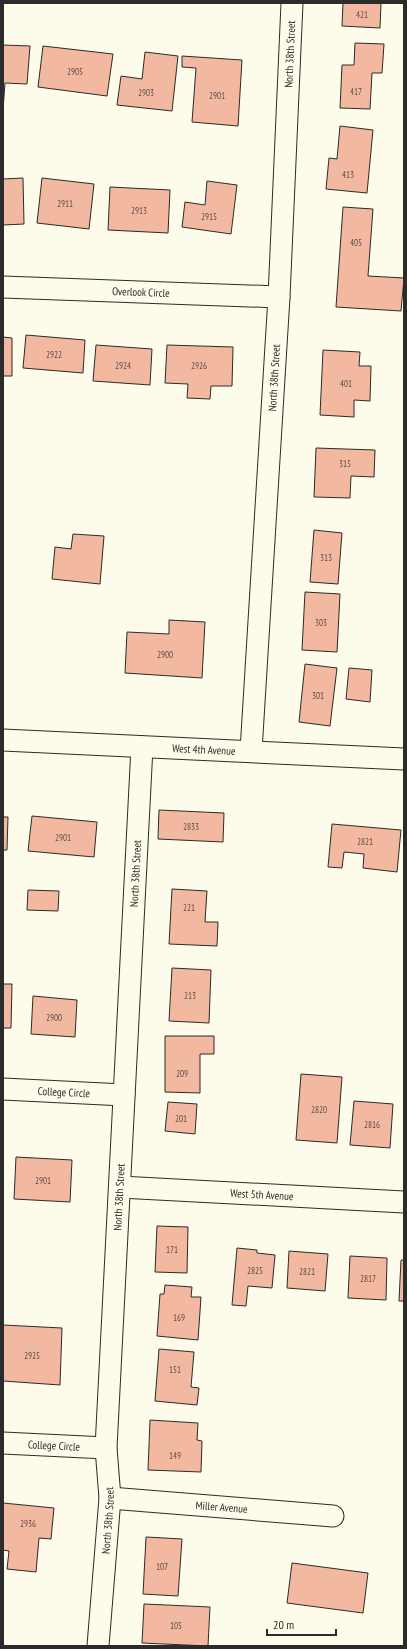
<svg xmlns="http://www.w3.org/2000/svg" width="407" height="1649" font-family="'PT Sans Narrow',sans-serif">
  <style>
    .building { fill: #f2b8a0; stroke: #2b2b2b }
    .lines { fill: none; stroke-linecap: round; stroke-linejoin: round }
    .minor-casing { stroke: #2b2b2b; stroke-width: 23 }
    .minor { stroke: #fdfbea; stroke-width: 21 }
    .labels { text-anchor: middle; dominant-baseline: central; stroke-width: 3; stroke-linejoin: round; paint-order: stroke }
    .number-label { font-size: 9px; fill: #5d4e48 }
    .street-label { font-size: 11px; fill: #2b2b2b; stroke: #fdfbea }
  </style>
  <rect width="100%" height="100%" fill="#fdfbea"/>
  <!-- building -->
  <g class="building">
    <polygon points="343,3 381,3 380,28 342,26"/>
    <polygon points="355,43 384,44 382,73 372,73 370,109 340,108 342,65 354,65"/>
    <polygon points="3,45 30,46 27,84 5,83 3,110"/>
    <polygon points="43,46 113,54 107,96 38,87"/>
    <polygon points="145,52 178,56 172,111 117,105 121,76 142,79"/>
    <polygon points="182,56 242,60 238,126 192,122 196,68 182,67"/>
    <polygon points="340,126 373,130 367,193 326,189 329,158 337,159"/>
    <polygon points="23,178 24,224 3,225 3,179"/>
    <polygon points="42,178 94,184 89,229 37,223"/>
    <polygon points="207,181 237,185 231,234 182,227 185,202 205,205"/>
    <polygon points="110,187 170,190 168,233 108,230"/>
    <polygon points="343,207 373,209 368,276 404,278 401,311 336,307"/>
    <polygon points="26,335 85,340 83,373 23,368"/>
    <polygon points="3,337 12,338 12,376 3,376"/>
    <polygon points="96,345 152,349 150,385 93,381"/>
    <polygon points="167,345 233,347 232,386 211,386 210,399 187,398 188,384 165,383"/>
    <polygon points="323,350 360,352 359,366 371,366 370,401 354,400 354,417 320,415"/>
    <polygon points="316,448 375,450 374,477 351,476 350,498 314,497"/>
    <polygon points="314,530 342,533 338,584 310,582"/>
    <polygon points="73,534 104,536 100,584 52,579 55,547 71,549"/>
    <polygon points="305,592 340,594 337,652 302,650"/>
    <polygon points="169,620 205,622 202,678 125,673 127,632 169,634"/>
    <polygon points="305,664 337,668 330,726 299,722"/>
    <polygon points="349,668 372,670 370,702 346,699"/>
    <polygon points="159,810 224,813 223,842 158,839"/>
    <polygon points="32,816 97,822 94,857 28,851"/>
    <polygon points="3,817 8,817 7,850 3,850"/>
    <polygon points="332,824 401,830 397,872 363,868 364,854 344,852 342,868 328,867"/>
    <polygon points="172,889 207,891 205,922 218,922 217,946 169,944"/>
    <polygon points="28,890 59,891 58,911 27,910"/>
    <polygon points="172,968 211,970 209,1023 169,1021"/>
    <polygon points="3,984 12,984 11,1028 3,1028"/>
    <polygon points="33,996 77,1000 75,1037 31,1034"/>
    <polygon points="165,1036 214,1036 214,1054 200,1054 200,1093 165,1092"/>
    <polygon points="301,1074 342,1077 337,1143 296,1140"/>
    <polygon points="354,1101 393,1104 390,1148 350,1145"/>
    <polygon points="168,1102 197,1104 195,1134 165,1131"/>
    <polygon points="16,1157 72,1160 70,1202 14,1199"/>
    <polygon points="157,1226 188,1227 187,1273 155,1272"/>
    <polygon points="237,1248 257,1250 257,1253 275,1255 272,1288 248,1286 246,1306 232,1305"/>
    <polygon points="289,1251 328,1254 325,1291 287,1288"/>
    <polygon points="350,1256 387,1258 386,1300 348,1298"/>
    <polygon points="401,1260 404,1260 404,1301 399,1301"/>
    <polygon points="165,1285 192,1287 191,1297 201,1297 198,1340 157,1336 160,1294 164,1294"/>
    <polygon points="3,1325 62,1328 60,1385 3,1381"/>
    <polygon points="159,1349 194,1352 191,1387 199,1388 197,1405 155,1401"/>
    <polygon points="150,1420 198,1423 197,1440 202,1441 201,1472 148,1470"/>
    <polygon points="3,1503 54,1508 51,1539 39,1538 36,1572 7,1569 9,1551 3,1550"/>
    <polygon points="146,1537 182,1539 178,1596 143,1594"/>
    <polygon points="292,1563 368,1573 363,1613 287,1603"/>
    <polygon points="144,1604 210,1607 208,1646 142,1643"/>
  </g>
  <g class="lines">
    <!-- minor casing -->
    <g class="minor-casing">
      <g id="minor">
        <path id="s1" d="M 3,287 L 279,297"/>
        <path id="s2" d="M 3,740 L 404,759"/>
        <path id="s3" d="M 251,751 L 279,297 L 292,3"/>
        <path id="s4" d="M 3,1089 L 124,1095"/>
        <path id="s5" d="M 120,1187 L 404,1202"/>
        <path id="s6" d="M 3,1443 L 106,1448"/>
        <path id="s7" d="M 110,1498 L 333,1516"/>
        <path id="s8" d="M 98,1646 L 110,1498 L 106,1448 L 142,747"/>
      </g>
    </g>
    <!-- minor -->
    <use href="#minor" class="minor"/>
  </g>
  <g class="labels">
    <!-- number labels -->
    <g class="number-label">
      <text x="362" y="14">421</text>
      <text x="75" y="71">2905</text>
      <text x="356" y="91">417</text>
      <text x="146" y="92">2903</text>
      <text x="217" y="95">2901</text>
      <text x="348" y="174">413</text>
      <text x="65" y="203">2911</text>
      <text x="139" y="210">2913</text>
      <text x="209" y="216">2915</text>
      <text x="356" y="242">405</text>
      <text x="54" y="354">2922</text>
      <text x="123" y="365">2924</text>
      <text x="199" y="365">2926</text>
      <text x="346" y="383">401</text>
      <text x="345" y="463">315</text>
      <text x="326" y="557">313</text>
      <text x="321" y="622">303</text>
      <text x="165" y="654">2900</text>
      <text x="318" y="695">301</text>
      <text x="191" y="826">2833</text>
      <text x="63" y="837">2901</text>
      <text x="365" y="841">2821</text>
      <text x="189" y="907">221</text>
      <text x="190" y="995">213</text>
      <text x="54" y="1017">2900</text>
      <text x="182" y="1073">209</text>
      <text x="319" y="1109">2820</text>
      <text x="181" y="1118">201</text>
      <text x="372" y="1124">2816</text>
      <text x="43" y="1180">2901</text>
      <text x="172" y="1249">171</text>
      <text x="255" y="1270">2825</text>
      <text x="307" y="1271">2821</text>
      <text x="368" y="1278">2817</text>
      <text x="179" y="1317">169</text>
      <text x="32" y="1355">2925</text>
      <text x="175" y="1369">151</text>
      <text x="175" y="1455">149</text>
      <text x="28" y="1523">2936</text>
      <text x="162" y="1566">107</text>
      <text x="176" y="1625">105</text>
    </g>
    <!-- street labels -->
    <g class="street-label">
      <text stroke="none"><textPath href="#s3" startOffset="698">North 38th Street</textPath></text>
      <text stroke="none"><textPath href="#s1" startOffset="138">Overlook Circle</textPath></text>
      <text stroke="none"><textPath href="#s3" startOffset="374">North 38th Street</textPath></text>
      <text stroke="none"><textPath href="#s2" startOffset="201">West 4th Avenue</textPath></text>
      <text stroke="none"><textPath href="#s8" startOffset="774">North 38th Street</textPath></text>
      <text stroke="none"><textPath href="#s4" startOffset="61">College Circle</textPath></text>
      <text stroke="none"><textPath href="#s5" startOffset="142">West 5th Avenue</textPath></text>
      <text stroke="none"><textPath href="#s8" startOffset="450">North 38th Street</textPath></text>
      <text stroke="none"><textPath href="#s6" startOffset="51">College Circle</textPath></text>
      <text stroke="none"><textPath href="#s7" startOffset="112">Miller Avenue</textPath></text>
      <text stroke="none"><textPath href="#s8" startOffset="126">North 38th Street</textPath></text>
    </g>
  </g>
  <!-- border -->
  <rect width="407" height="1649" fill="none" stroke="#2b2b2b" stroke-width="8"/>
  <!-- scale -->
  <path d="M267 1629v6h69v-6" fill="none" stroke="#2b2b2b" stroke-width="2"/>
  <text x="273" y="1629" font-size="12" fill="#2b2b2b" stroke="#fdfbea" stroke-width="3" paint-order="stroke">20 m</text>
</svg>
